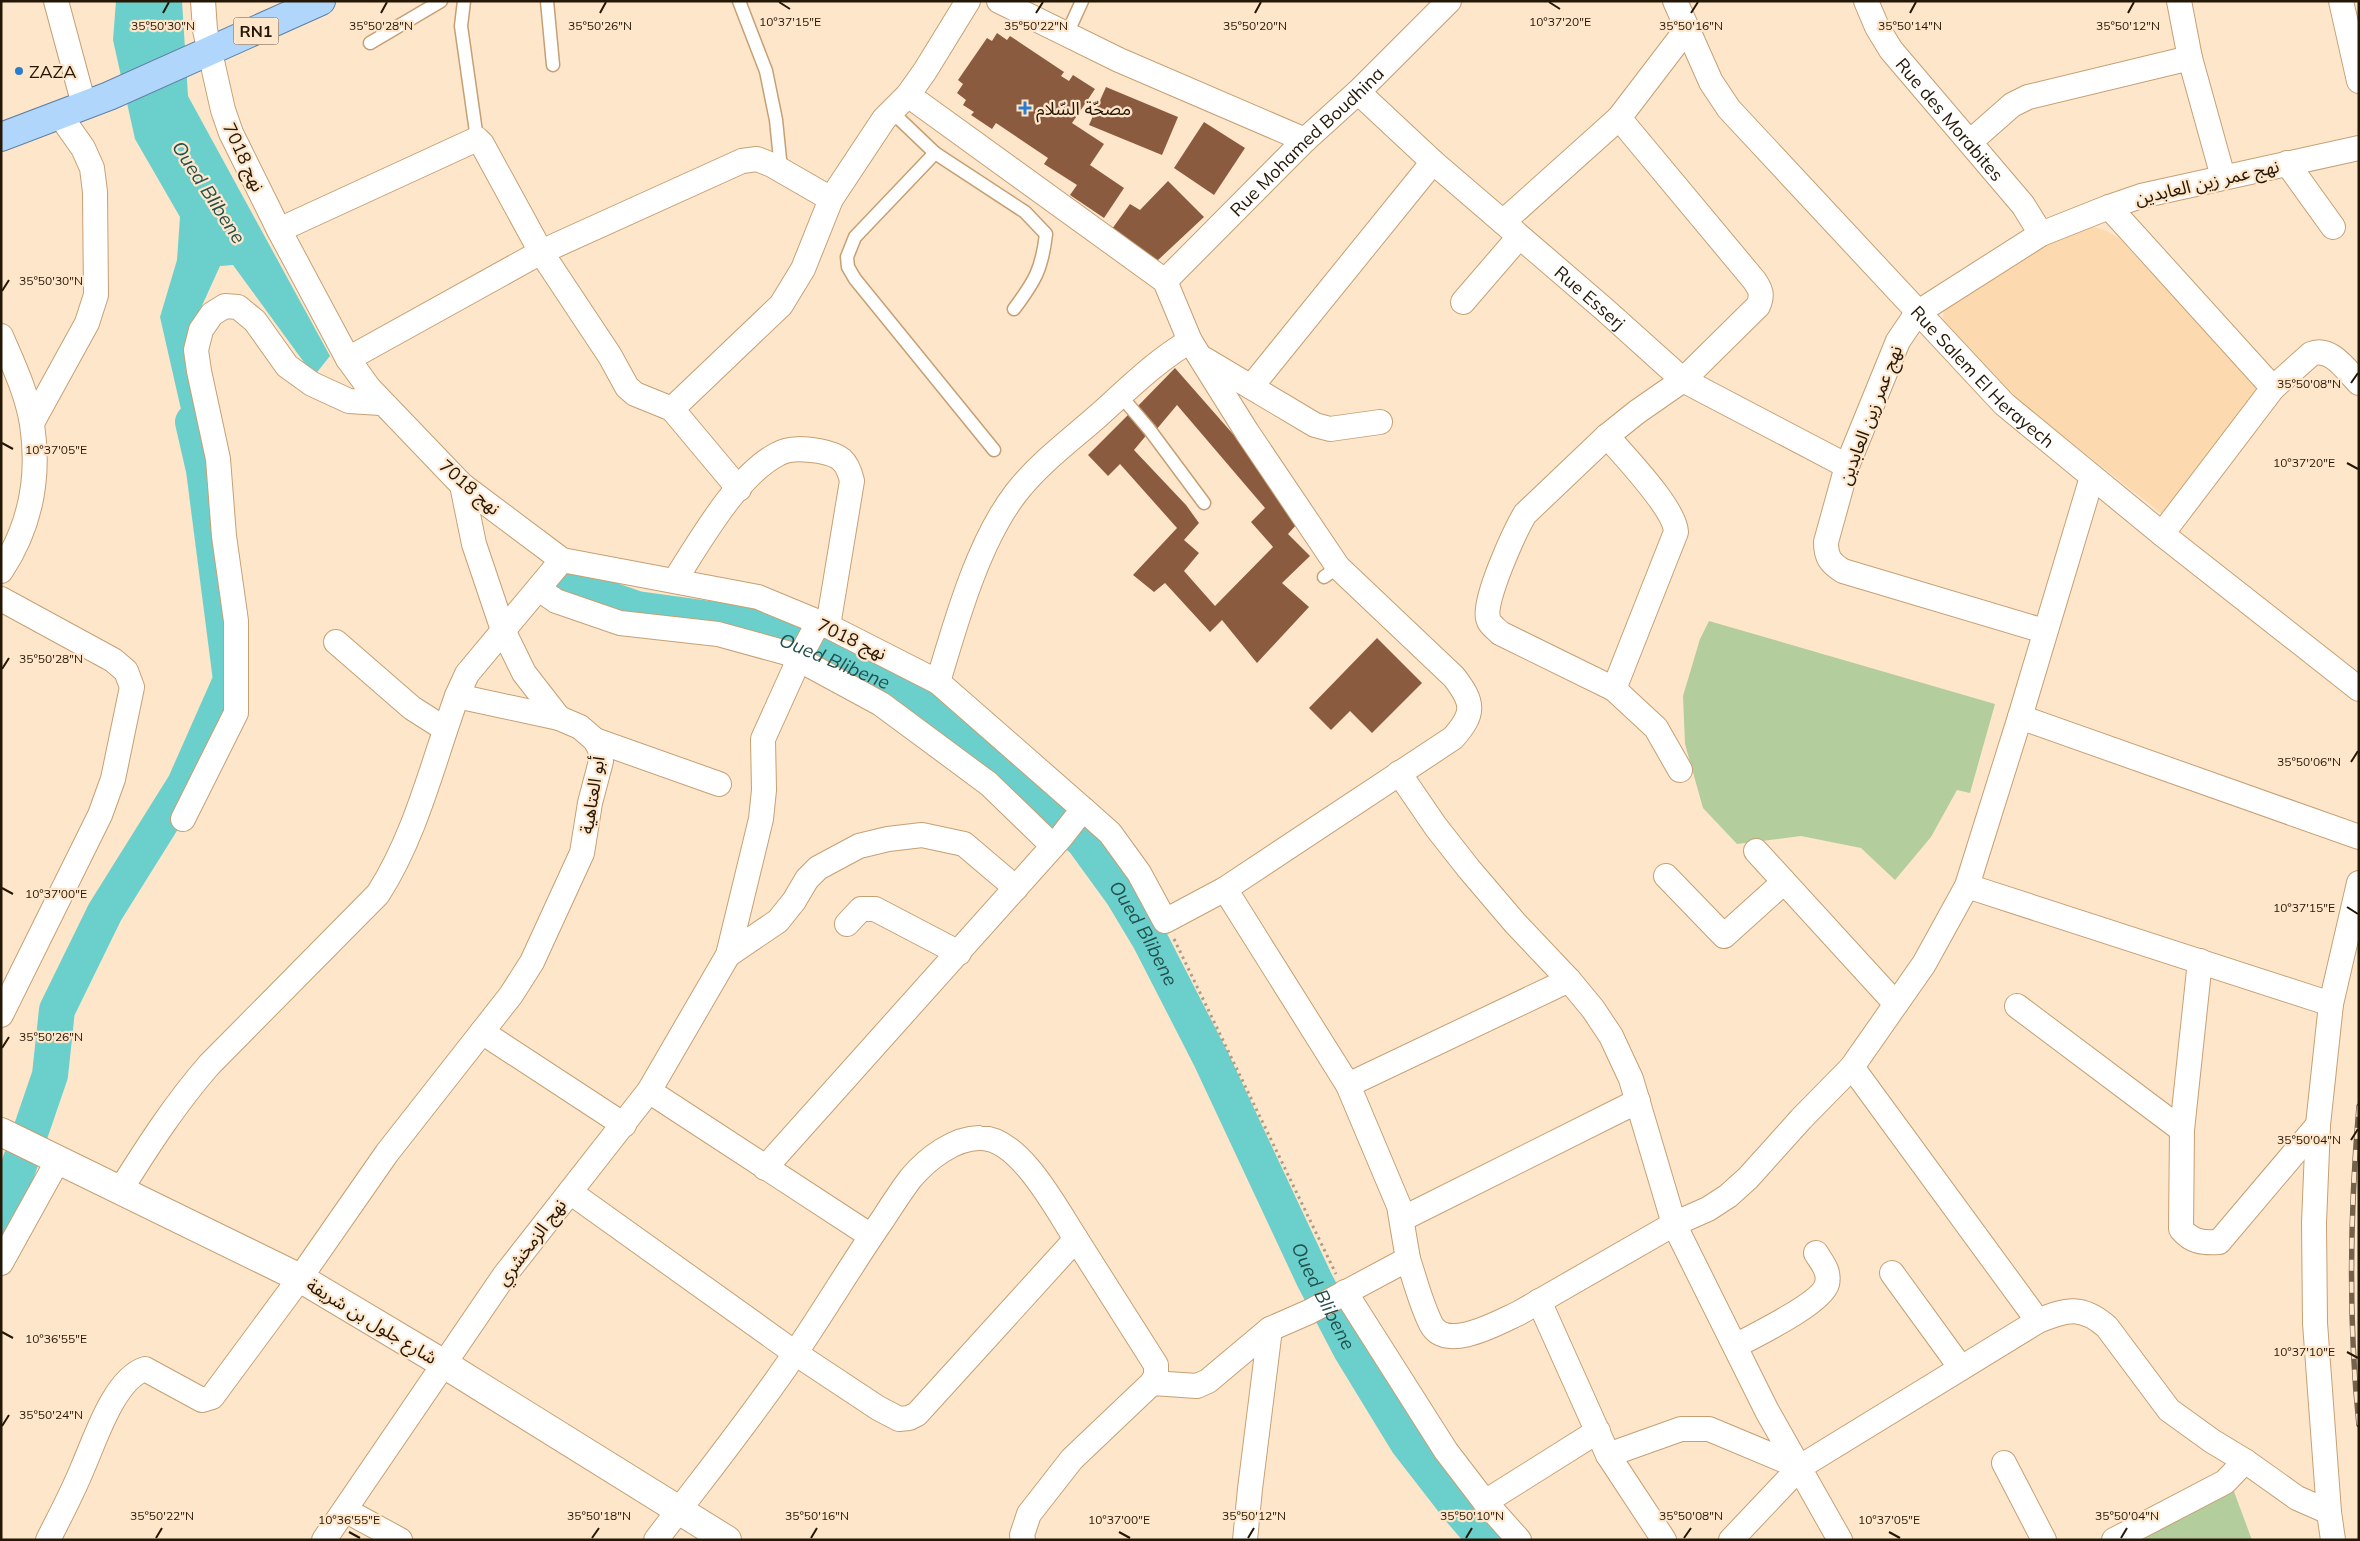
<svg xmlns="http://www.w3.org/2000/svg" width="2360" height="1541" font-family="Mulish,'Noto Sans Arabic',sans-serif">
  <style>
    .built { fill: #fdd9af }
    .green { fill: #b3cd9d }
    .water { fill: #6bd0cb }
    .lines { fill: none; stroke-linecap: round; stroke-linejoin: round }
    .river { stroke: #6bd0cb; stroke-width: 36 }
    .building { fill: #8b5b40 }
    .service-casing { stroke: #c6a073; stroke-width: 15 }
    .minor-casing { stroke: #c6a073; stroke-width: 26 }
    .secondary-casing { stroke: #c6a073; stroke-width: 30 }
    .primary-casing { stroke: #5e81a4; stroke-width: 30 }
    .path { stroke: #b09c84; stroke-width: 3; stroke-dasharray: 2.5 4; stroke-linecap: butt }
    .service { stroke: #fff; stroke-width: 12 }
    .minor { stroke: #fff; stroke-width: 24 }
    .secondary { stroke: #fff; stroke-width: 28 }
    .primary { stroke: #b1d6fc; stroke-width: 28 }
    .rail-casing { stroke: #73614c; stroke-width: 5.5 }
    .rail { stroke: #fee6cb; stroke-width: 4; stroke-dasharray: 11; stroke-linecap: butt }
    .ticks { fill: none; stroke: #251705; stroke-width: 2 }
    .poi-dot { fill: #2a7dcc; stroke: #fee6cb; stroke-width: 2 }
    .labels { text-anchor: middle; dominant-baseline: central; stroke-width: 4.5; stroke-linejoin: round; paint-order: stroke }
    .shield { fill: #fee6cb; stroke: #665540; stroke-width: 1 }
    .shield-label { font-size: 16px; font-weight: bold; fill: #251705 }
    .poi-label { font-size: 18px; fill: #251705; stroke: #fee6cb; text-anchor: start }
    .street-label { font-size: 18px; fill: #251705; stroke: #fee6cb }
    .water-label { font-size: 19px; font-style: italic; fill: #23504e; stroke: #fee6cb }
    .ticks-label { font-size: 12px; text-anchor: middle; fill: #251705; stroke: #fee6cb; stroke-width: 4.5; stroke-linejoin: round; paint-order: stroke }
  </style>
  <rect width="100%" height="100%" fill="#fee6cb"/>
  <!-- built -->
  <polygon class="built" points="2094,227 2107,231 2120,239 2262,393 2166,517 2012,396 1943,319 1944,306 2062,234"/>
  <!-- green -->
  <g class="green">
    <polygon points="1709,621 1995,704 1970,793 1957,790 1931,837 1895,880 1861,848 1801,836 1737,844 1703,808 1685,744 1683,696 1700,639"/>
    <polygon points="2233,1489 2252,1540 2132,1540"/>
  </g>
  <!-- water -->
  <polygon class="water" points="116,1 182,1 188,96 330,356 314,376 233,265 220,266 195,321 215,469 195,471 160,317 177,260 180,217 135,139 113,40"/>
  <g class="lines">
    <!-- river -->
    <g class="river">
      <path id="s1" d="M 567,585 L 637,609 L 746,624 L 888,683 L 939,716 L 1083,840 L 1123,895 L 1150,940 L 1211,1059 L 1314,1279 L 1350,1348 L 1408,1443 L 1460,1510 L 1486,1540"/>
      <polyline points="1,1218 50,1075 57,1010 105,912 185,784 231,680 204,470 193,422"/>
    </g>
  </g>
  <!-- building -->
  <g class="building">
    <polygon points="997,33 1007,40 1010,36 1064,72 1061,76 1069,81 1073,75 1095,89 1072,123 1104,144 1090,165 1124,188 1104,218 1070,195 1077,185 1044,164 1048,158 996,123 992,129 971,115 974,112 963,105 966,100 957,93 963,84 958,80 987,38 992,41"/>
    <polygon points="1106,87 1178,117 1162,155 1089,125"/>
    <polygon points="1204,122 1245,148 1214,195 1174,168"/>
    <polygon points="1168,181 1204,217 1157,261 1112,229 1130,204 1140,210"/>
    <polygon points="1175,368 1291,500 1283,508 1297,524 1288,534 1310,556 1282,583 1309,607 1257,663 1222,620 1210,632 1165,583 1154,592 1133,575 1177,528 1120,464 1108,476 1088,455 1130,413 1149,432 1134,450 1186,505 1199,523 1184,540 1199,553 1184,571 1215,606 1273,547 1251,522 1265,508 1177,405 1156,430 1136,408"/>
    <polygon points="1377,638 1422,683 1372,733 1350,711 1331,730 1309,708"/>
  </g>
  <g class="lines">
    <!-- service casing -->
    <g class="service-casing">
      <g id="service">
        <polyline points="464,1 461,26 477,139"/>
        <polyline points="547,1 553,65"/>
        <polyline points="739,1 766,71 776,120 781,169"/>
        <polyline points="1067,34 1082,1"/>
        <polyline points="370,43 441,1"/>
        <path d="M 892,112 L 935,153 L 1025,212 L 1046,234 C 1042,269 1035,281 1014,309"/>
        <polyline points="935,153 855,237 847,257 848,267 855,279 994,450"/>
        <polyline points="1120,395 1149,429 1204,503"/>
        <polyline points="1324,577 1338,567"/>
      </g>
    </g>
    <!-- minor casing -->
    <g class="minor-casing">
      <g id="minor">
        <polyline points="56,1 84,105"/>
        <polyline points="203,1 205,30 223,110 231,133 279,230 348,359 369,388 462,485 562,560 758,597 828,626 938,682"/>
        <polyline points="999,1 1119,60 1305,140"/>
        <path id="s2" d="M 1675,1 L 1711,82 L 1729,109 L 2004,404 L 2162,534 L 2359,689"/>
        <path id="s3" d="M 1866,1 L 1877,27 L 1891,50 L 2023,205 L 2041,234"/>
        <polyline points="2179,1 2190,58 2223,177"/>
        <polyline points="2341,1 2359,81"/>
        <path id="s4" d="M 1358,92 L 1433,162 L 1604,309 L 1683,380 L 1847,466"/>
        <path d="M 908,95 L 1165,281 L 1190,341 L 1247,432 L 1338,567 L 1454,677 C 1474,703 1475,713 1453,738 L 1225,889 L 1165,921 L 1139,873 L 1110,833 L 1083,809"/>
        <path d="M 1619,118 L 1754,280 C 1761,290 1763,295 1758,306 L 1683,380 L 1637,412 L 1607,436 L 1525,514 C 1515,531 1483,600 1488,618 C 1489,624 1495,628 1500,633 L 1614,689 L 1656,728 L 1680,770"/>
        <polyline points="1970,142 2012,105 2028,97 2190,58"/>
        <polyline points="2287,163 2333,227"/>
        <polyline points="2109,207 2273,388 2162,534"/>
        <polyline points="1503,222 1619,118 1687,29"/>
        <polyline points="279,230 477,139 482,144 541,252 610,356 627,387 635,394 672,409 739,489"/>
        <path id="s5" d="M 1165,281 L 1305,140 L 1358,92 L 1449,1"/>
        <polyline points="1463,302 1519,237"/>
        <path d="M 1,336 C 13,364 27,393 32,424 C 40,477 31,526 1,571"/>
        <polyline points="348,359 541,252 742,161 757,159 772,165 831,199"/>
        <polyline points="1204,359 1315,425 1330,429 1380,422"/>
        <polyline points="1251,387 1433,162"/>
        <path d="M 2273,388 L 2311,354 C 2331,346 2346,370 2359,383"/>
        <polyline points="672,409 781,305 803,269 831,199 884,119 908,95 925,71 968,1"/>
        <polyline points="32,423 87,323 96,295 95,192 92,168 83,148 59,114"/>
        <path d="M 1607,436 C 1624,456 1675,508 1676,532 L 1614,689"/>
        <polyline points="462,485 474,544 503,630 524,673 559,718 580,727 595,740 600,749 601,761 590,803 582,853 532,962 511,995 482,1032"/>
        <path d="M 675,580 C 700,541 737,475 778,454 C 790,447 806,449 819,451 C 840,455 847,460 852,481 L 828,626"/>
        <polyline points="539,589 556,601 620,623 718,634 787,653 881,704 989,784 1053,846"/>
        <polyline points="1,599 113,660 126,671 132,687 113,779 100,815 1,1015"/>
        <path d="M 2044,631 L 1843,571 C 1830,563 1826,557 1826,542 L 1847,466 L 1898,341 L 1917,313 L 2041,234 L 2109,207 L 2141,196 L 2359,148"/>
        <polyline points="336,642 412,708 445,729"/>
        <polyline points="457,696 559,718"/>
        <polyline points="2020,717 2359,837"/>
        <polyline points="595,740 719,784"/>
        <polyline points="1399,773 1436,827 1469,869 1515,923 1569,980 1593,1009 1611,1036 1631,1079 1674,1224 1767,1411 1840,1540"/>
        <polyline points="183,819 236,713 236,621 224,536 218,459 199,371 196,350 201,330 212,314 225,306 238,307 255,321 287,366 312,384 349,401 381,403"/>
        <polyline points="1756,851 1896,1004"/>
        <polyline points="1666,876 1724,936 1784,882"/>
        <polyline points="1967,886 2331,1004"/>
        <polyline points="1225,889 1348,1085 1399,1206 1408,1259"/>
        <polyline points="847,924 861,909 875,909 959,953"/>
        <polyline points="728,955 778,921 794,901 807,879 818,868 859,846 888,839 922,835 964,844 1016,888"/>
        <path d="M 2200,961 L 2182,1130 L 2181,1229 C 2192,1242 2202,1243 2219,1242 L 2318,1125"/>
        <polyline points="2017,1006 2182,1130"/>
        <polyline points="1852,1067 2038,1321"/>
        <polyline points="1348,1085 1569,980"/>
        <polyline points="649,1091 871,1236"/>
        <path d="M 765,1168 L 1062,836 L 1083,809 L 938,682 C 956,622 978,542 1016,493 C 1039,463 1071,440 1099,415 C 1128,389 1157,360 1190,341"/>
        <path d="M 121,1189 C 148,1146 175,1104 209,1065 L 378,894 C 416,835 433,762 457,696 L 467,674 L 562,560"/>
        <polyline points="570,1192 795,1353 878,1408 899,1419 909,1418 917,1414 1076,1239 1156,1365 1156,1375 1152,1383 1072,1459 1029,1514 1022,1535 1023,1540"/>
        <polyline points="1402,1219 1638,1101"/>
        <polyline points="1,1263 58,1160"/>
        <polyline points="1892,1273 1961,1368"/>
        <polyline points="1345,1292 1446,1451 1485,1502 1519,1540"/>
        <polyline points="1539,1301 1608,1455 1664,1540"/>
        <path d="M 1735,1346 C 1754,1336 1822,1303 1827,1284 C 1830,1271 1822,1263 1816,1253"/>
        <polyline points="1152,1383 1197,1386 1208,1381 1270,1329"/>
        <polyline points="1608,1455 1681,1429 1709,1429 1800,1467"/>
        <polyline points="2004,1463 2044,1540"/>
        <polyline points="1485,1502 1598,1431"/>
        <polyline points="345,1510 400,1540"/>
        <path d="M 48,1540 C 60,1516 73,1492 83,1467 C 95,1440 114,1379 145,1369 L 202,1400 L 212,1397 L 300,1278 L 387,1153 L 482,1032 L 624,1125"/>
        <polyline points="324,1540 504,1276 649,1091 728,955 761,819 764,790 763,739 801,655 818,623"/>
        <path d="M 656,1540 C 703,1478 753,1416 796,1352 C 826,1308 853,1262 883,1219 C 892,1205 901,1191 911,1178 C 927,1159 955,1137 981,1138 C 1020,1138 1057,1210 1076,1239"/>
        <path d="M 1245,1540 L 1250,1489 L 1270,1329 L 1309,1312 L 1408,1259 C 1415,1280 1421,1304 1431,1324 C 1446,1353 1499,1322 1519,1313 L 1674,1224 L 1708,1209 L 1728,1196 L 1748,1178 L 1801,1119 L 1852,1067 L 1924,964 L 1967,886 L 2020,717 L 2092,477"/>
        <path d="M 1731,1540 L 1800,1467 L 2038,1321 C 2067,1309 2082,1305 2107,1327 L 2169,1410 L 2212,1441 L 2245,1461 L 2297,1498 L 2329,1512"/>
        <polyline points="2114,1540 2225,1482 2245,1461"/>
        <polyline points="2333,1540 2329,1512 2315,1323 2314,1223 2318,1125 2331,1004 2359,883"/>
      </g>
    </g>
    <!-- secondary casing -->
    <g class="secondary-casing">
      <polyline id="secondary" points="1,1132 300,1278 444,1364 727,1540"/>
    </g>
    <!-- primary casing -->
    <g class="primary-casing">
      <polyline id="primary" points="1,137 109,96 321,1"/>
    </g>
    <!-- path -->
    <polyline class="path" points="1174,939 1336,1274"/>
    <!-- service -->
    <use href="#service" class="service"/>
    <!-- minor -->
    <use href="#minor" class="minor"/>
    <!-- secondary -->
    <use href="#secondary" class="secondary"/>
    <!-- primary -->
    <use href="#primary" class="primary"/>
    <!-- rail casing -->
    <g class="rail-casing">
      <path id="rail" d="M 2359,1106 C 2350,1212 2348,1319 2359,1425"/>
    </g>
    <!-- rail -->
    <use href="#rail" class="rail"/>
  </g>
  <!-- ticks -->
  <path class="ticks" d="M 779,2 L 790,9M 1549,2 L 1560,9M 163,13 L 169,2M 381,13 L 387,2M 600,13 L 606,2M 1036,13 L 1043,2M 1255,13 L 1261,2M 1691,13 L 1698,2M 1910,13 L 1916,2M 2128,13 L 2134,2M 2,291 L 9,280M 2351,383 L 2358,373M 2,443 L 13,449M 2347,463 L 2358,469M 2,669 L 9,658M 2351,762 L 2358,751M 2,888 L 13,894M 2347,907 L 2358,914M 2,1048 L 9,1037M 2351,1140 L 2358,1129M 2,1332 L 13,1338M 2347,1352 L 2358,1358M 2,1426 L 9,1415M 349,1532 L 360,1538M 1119,1532 L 1130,1538M 1889,1532 L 1900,1538M 156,1538 L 162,1528M 592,1538 L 599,1528M 811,1538 L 817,1528M 1248,1538 L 1254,1528M 1466,1538 L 1472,1528M 1684,1538 L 1691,1528M 2121,1538 L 2127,1528"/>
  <!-- markers -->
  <g class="poi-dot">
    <circle cx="19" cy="71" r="5"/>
    <path d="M1022.5 100.5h5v5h5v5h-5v5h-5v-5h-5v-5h5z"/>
  </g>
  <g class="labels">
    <!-- shield labels -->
    <rect class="shield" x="233.5" y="17.5" width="45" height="27" rx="4"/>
    <g class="shield-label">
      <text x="256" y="31">RN1</text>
    </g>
    <!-- poi labels -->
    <g class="poi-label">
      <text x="29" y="71">ZAZA</text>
      <text x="1036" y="108">مصحّة السّلام</text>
    </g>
    <!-- street labels -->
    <g class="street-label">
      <text stroke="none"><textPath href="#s3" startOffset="146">Rue des Morabites</textPath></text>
      <text stroke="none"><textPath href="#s5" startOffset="199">Rue Mohamed Boudhina</textPath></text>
      <text transform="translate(244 157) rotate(65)">نهج 7018</text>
      <text transform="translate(2207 182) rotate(-13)">نهج عمر زين العابدين</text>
      <text stroke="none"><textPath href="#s4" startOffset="310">Rue Esserj</textPath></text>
      <text stroke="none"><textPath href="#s2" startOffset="490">Rue Salem El Herayech</textPath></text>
      <text transform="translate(1870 415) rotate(-69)">نهج عمر زين العابدين</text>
      <text transform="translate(470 487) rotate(41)">نهج 7018</text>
      <text transform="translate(852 639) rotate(25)">نهج 7018</text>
      <text transform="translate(592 795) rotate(-81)">أبو العتاهية</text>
      <text transform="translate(531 1242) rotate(-53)">نهج الزمخشري</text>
      <text transform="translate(372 1321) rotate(31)">شارع جلول بن شريفة</text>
    </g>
    <!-- water labels -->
    <g class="water-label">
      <text transform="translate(209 192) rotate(57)">Oued Blibene</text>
      <text stroke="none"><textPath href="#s1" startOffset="280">Oued Blibene</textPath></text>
      <text stroke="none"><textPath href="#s1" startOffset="700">Oued Blibene</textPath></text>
      <text stroke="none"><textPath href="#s1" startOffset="1105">Oued Blibene</textPath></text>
    </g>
  </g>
  <g class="ticks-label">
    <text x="790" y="26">10°37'15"E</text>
    <text x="1560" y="26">10°37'20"E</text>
    <text x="381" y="30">35°50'28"N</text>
    <text x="600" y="30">35°50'26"N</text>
    <text x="1036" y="30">35°50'22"N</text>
    <text x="1255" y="30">35°50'20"N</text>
    <text x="1691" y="30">35°50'16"N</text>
    <text x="1910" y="30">35°50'14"N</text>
    <text x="2128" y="30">35°50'12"N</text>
    <text x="163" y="30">35°50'30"N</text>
    <text x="51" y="285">35°50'30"N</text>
    <text x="2309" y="388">35°50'08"N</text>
    <text x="56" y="454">10°37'05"E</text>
    <text x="2304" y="467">10°37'20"E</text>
    <text x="51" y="663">35°50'28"N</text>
    <text x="2309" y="766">35°50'06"N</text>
    <text x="56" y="898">10°37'00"E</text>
    <text x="2304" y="912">10°37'15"E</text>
    <text x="51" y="1041">35°50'26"N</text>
    <text x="2309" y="1144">35°50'04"N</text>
    <text x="56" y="1343">10°36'55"E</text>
    <text x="2304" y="1356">10°37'10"E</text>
    <text x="51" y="1419">35°50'24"N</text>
    <text x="162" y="1520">35°50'22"N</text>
    <text x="599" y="1520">35°50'18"N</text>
    <text x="817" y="1520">35°50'16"N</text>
    <text x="1254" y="1520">35°50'12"N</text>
    <text x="1472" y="1520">35°50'10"N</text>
    <text x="1691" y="1520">35°50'08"N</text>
    <text x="2127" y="1520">35°50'04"N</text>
    <text x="349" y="1524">10°36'55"E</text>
    <text x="1119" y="1524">10°37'00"E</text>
    <text x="1889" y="1524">10°37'05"E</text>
  </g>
  <!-- border -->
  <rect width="2360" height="1541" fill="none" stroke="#251705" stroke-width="5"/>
</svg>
